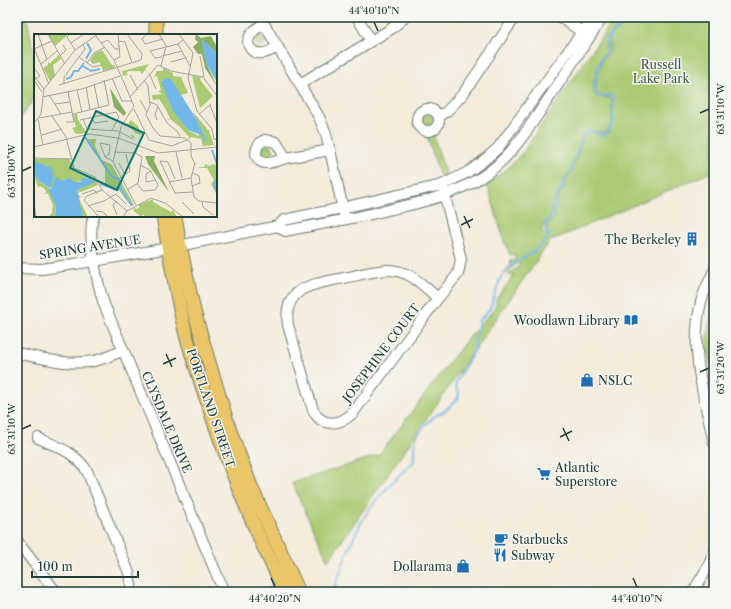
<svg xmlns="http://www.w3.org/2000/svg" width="731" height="609" font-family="'Libre Caslon Text',serif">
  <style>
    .green { fill: #aacb73; stroke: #648454 }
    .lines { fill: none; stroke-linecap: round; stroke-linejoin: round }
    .stream { stroke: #73b6e8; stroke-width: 2 }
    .minor-casing { stroke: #6a7a6e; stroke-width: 12 }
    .major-casing { stroke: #6a7a6e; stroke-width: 15 }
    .minor { stroke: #fff; stroke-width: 10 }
    .major { stroke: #eac669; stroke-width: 13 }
    .ticks { fill: none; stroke: #1f3d34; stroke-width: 1.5 }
    .labels { text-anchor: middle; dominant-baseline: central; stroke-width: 3; stroke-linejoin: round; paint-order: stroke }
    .park-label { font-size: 12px; fill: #3b5941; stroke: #f6f6f2 }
    .poi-label { font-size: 12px; fill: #1f3d34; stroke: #f6f6f2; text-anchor: start }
    .street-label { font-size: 12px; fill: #1f3d34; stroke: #f6f6f2 }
    .inset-river { fill: none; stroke: #73b6e8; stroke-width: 2 }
    .inset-road { fill: none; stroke: #9fa598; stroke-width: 1 }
    .view { fill: #0f766e; fill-opacity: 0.15; stroke: #0f766e; stroke-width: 2 }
    .inset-edge { fill: none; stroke: #1f3d34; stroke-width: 2 }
    .neatline { fill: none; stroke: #1f3d34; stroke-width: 1.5 }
    .ticks-label { font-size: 10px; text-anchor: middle; fill: #1f3d34 }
  </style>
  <rect width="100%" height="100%" fill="#f6f6f2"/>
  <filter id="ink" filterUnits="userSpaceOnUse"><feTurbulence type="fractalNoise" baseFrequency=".025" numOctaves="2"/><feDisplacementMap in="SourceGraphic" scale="8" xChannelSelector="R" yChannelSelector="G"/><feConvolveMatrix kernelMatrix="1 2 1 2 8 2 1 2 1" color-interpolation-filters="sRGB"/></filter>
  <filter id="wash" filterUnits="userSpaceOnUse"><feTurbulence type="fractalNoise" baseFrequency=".012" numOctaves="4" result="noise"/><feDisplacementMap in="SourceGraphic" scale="16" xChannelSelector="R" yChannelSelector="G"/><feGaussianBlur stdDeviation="0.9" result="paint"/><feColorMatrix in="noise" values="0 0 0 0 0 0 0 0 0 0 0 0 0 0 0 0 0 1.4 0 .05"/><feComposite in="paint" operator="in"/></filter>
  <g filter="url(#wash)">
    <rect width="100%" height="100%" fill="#f4ebda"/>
    <!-- green -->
    <g class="green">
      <polygon points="17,17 22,17 28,22 35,61 35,97 17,123 17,29 21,25 17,22"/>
      <path d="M 615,17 L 627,17 L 606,38 L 606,51 L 599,62 L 593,84 L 594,93 L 597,97 L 610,98 L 612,100 L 612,124 L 605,133 L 590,130 L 583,133 L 577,152 L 570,172 L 564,178 L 562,187 L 551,207 L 552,214 L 547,221 L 542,225 L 541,229 L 549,237 C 550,233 545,229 546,224 L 554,219 L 554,209 L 559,196 L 564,187 L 565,182 L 572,171 L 584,134 C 593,128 598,136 606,136 L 609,132 L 614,122 L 613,116 L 614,97 L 611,95 L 601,96 L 597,94 L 596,91 L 597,76 L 602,61 L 609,53 L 609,39 L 631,17 L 714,17 L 714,171 L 550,241 L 328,561 L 292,483 L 379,455 L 471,334 L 471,337 L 474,331 L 491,313 L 496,305 L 497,298 L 514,275 L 508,275 L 520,265 L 517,263 L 507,273 L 503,274 L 511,265 L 510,261 L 516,260 L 514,254 L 510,255 L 506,244 L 505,244 L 487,184 L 508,168 L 524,151 Z"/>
      <circle cx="260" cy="41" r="5"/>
      <circle cx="428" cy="120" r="6"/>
      <polygon points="433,134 446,175 440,177 427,136"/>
      <circle cx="268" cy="151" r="5.5"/>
      <polygon points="714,300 714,379 707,347 709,323"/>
    </g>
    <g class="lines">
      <!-- stream -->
      <path class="stream" d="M 333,592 C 343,564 353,533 370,508 C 383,491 399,475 414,461 L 414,445 L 417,436 L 425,425 L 435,416 L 445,411 L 458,398 L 459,393 L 456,387 L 456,382 L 473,353 L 479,321 L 490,309 L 500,279 L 510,266 L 535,251 L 548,238 L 548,234 L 543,227 L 544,225 L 553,216 L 553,209 L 565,180 L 571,171 L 583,134 C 591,127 598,134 606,135 L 613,124 L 613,98 L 612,96 L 600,97 L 596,94 C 594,83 596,68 602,59 C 604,56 606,54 608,51 L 607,42 L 608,38 L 629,17"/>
    </g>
  </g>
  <g filter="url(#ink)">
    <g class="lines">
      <!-- minor casing -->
      <g class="minor-casing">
        <g id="minor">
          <polyline points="260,17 319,117 325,131 330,150 344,214"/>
          <polyline points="357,17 371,41"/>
          <polyline points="560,17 588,36"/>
          <path d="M 264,24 C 259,27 253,30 250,36 C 244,45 253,55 263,53 C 268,53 273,49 278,47"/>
          <polyline points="300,84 391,29 405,17"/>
          <circle cx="428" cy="120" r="11"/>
          <polyline points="439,117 447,111 463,94 515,17"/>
          <path d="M 265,140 L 276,142 L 286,158 C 280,160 273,163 266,163 C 252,162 254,144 265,140 Z"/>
          <polyline points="286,158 330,150"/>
          <path d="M 94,216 C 86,233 98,285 104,304 L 224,592"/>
          <path d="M 278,226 L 285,231 C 321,224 357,218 392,209 C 424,202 452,195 480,178 C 510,160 530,126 549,98 C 567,71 585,44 603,17"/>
          <polyline points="17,268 42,269 94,261 168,248 278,226 284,220 342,208 442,185 468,172 482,162 498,148 593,17"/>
          <path d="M 714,271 C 709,281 704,291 701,302 C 689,349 704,397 714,443"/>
          <path d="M 438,298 L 353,413 C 340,425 322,428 313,410 L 288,325 C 282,286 315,284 344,278 C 358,275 372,271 387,270 C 410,270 421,284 438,298 L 458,274 L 461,259 L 442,185"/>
          <path d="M 17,353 C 42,358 68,366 94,361 C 104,359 113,354 123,351"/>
          <path d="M 38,438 C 58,447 75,452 87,471 L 129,573 L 132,592"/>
          <polyline points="17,541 56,592"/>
          <polyline points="273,592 289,586"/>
          <polyline points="693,592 708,567 714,552"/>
        </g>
      </g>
      <!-- major casing -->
      <g class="major-casing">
        <g id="major">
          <polyline points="156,35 156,17"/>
          <path d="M 163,216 C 170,256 176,296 186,335 C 193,359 201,383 209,407 C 230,470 255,533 286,592"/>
          <polyline points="175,216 180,246 194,311 211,369 230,431 252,489 299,592"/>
        </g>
      </g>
      <!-- minor -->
      <use href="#minor" class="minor"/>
      <!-- major -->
      <use href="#major" class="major"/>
    </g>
  </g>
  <!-- ticks -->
  <path class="ticks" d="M 374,22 L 378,31M 700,113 L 709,109M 22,171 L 31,167M 464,216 L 470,228M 461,225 L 473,219M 166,354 L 172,367M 163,364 L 176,358M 700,372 L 709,368M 563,428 L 569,441M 22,429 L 31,425M 560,437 L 572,431M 271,578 L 275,587M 633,578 L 637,587"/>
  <!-- icons -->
  <defs>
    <g id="building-bare" transform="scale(1.08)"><path d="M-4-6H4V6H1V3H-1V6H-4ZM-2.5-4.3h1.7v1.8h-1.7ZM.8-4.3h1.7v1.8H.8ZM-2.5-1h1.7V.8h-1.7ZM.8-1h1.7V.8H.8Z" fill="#1f6fb2" stroke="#f6f6f2" stroke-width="2.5" paint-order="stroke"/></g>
    <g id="library-bare" transform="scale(1.08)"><path d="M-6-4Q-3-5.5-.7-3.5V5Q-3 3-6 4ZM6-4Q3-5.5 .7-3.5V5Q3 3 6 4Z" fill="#1f6fb2" stroke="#f6f6f2" stroke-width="2.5" paint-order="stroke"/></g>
    <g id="shop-bare" transform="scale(1.08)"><path d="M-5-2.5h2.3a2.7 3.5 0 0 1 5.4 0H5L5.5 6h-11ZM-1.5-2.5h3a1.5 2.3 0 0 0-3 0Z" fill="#1f6fb2" stroke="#f6f6f2" stroke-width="2.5" paint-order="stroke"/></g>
    <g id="supermarket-bare" transform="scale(1.08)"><path d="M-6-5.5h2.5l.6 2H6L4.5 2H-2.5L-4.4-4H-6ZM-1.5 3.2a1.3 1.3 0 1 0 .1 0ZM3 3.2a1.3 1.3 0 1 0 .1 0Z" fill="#1f6fb2" stroke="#f6f6f2" stroke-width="2.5" paint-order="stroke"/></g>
    <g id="cafe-bare" transform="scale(1.08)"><path d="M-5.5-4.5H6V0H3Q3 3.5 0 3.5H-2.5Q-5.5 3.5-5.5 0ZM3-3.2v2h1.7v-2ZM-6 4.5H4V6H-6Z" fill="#1f6fb2" stroke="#f6f6f2" stroke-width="2.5" paint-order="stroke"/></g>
    <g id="restaurant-bare" transform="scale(1.08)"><path d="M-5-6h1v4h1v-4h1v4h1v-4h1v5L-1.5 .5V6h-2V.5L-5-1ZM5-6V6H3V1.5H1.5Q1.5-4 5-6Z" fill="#1f6fb2" stroke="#f6f6f2" stroke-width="2.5" paint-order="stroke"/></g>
  </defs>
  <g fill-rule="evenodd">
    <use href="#building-bare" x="692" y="239"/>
    <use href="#library-bare" x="631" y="320"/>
    <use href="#shop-bare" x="587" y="380"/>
    <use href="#supermarket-bare" x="544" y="474"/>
    <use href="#cafe-bare" x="501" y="539"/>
    <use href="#restaurant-bare" x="500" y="555"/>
    <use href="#shop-bare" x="463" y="566"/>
  </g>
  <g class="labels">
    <!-- park labels -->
    <g class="park-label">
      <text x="661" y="64">Russell<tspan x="661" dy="14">Lake Park</tspan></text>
    </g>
    <!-- poi labels -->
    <g class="poi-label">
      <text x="681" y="239" text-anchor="end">The Berkeley</text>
      <text x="620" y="320" text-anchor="end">Woodlawn Library</text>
      <text x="598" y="380">NSLC</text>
      <text x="555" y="467">Atlantic<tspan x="555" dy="14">Superstore</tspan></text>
      <text x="512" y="539">Starbucks</text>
      <text x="511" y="555">Subway</text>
      <text x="452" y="566" text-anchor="end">Dollarama</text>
    </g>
    <!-- street labels -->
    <g class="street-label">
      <text transform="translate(90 247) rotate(-9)">SPRING AVENUE</text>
      <text transform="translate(381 353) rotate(-53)">JOSEPHINE COURT</text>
      <text transform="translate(211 408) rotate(71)">PORTLAND STREET</text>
      <text transform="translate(167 422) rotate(67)">CLYSDALE DRIVE</text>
    </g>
  </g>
  <!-- overview -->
  <g transform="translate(34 34)">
    <rect width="183" height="183" fill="#f4ebda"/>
    <path d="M 14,0 L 35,0 L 21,12 ZM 68,16 L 78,31 L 81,31 L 80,34 L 69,37 L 66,28 L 59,30 L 56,27 L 61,19 ZM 25,21 L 27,25 L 19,31 L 21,42 L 16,47 L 9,34 L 14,31 L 14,27 L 15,30 ZM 115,30 L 111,35 L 115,39 L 111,36 L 108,40 L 106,37 L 95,37 L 92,39 L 94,41 L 87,42 L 89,41 L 88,37 ZM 129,34 L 139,39 L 139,42 L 147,43 L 154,59 L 146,61 L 136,45 L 128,46 L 138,75 L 155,97 L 165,102 L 166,93 L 159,78 L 174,96 L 177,96 L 175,97 L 180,111 L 169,112 L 167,105 L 157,103 L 154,106 L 155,103 L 146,93 L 136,85 L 132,87 L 136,84 L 131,74 L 125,65 L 119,66 L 118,61 L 128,60 L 124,57 L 127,56 L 123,42 L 120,43 L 123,37 L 129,37 ZM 158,42 L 167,43 L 166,46 L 179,62 L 166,74 ZM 43,80 L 44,86 L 53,99 L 42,100 L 38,94 L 42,93 L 39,81 ZM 97,86 L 104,92 L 107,100 L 110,99 L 107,101 L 101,99 L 99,105 L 97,101 L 100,102 L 101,98 L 91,89 L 94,90 ZM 54,105 L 62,105 L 61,112 L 68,126 L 78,131 L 100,171 L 97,172 L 85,156 L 66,151 L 66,149 L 71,150 L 71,134 ZM 0,125 L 35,125 L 42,137 L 61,144 L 64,151 L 44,159 L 45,162 L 47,161 L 45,165 L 54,183 L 49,183 L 42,159 L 49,147 L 41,148 L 32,145 L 15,155 L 22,172 L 21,183 L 14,183 L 18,179 L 19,171 L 14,160 L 8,159 L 12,159 L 11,155 L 6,152 L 4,154 L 0,140 L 5,147 L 15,154 L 20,143 L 18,143 L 13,132 L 0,129 ZM 172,130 L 174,132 L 181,130 L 183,134 L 183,161 L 177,150 L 180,146 L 173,134 L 162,134 L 170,133 ZM 119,165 L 119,168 L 137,178 L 139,176 L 143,183 L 112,183 L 109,180 L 107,183 L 100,177 L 99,174 L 103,175 L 106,173 L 104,171 Z" fill="#aacb73"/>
    <path d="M 162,0 L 167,4 L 177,2 L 183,13 L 183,19 L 168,6 L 173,31 L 183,52 L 171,34 L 168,20 L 164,20 L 159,13 L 164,8 L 161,5 ZM 76,54 L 92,79 L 90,82 L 80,73 ZM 111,122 L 121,122 L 120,127 L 135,158 L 114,130 Z" fill="#87af65"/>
    <path d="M 167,5 L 183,19 L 183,48 L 173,31 ZM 132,44 L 137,45 L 144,56 L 163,86 L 174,111 L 167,101 L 154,96 L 139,77 L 127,48 ZM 1,128 L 13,132 L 16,137 L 14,131 L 17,133 L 21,141 L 16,137 L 20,143 L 16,154 L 5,147 L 0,140 ZM 22,143 L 28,147 L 35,144 L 41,148 L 47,148 L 48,144 L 55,144 L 61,148 L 43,156 L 49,183 L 21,183 L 22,172 L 14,155 L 17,155 Z" fill="#73b6e8"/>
    <path class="inset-river" d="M 52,25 L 57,16 L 53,9M 49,32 L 57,37 L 66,35M 32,45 L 37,43 L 40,37 L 44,37 L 50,29M 51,103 L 78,143 L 85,145 L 87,155 L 98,172M 178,116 L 183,130M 183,145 L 180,150 L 183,159M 67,150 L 82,156 L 87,155"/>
    <path class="inset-road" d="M 4,0 L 13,26M 14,0 L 31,30M 36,0 L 33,3 L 41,16M 113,0 L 108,5 L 111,10 L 129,5M 125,0 L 132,12 L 127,32M 145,0 L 159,19 L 154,44 L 163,77 L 178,95 L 180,105 L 183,106M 62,2 L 80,26 L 100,72 L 87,93 L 79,128 L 102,171M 84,7 L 91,8 L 98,29M 37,9 L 50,0M 67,9 L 74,6 L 81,15 L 85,15M 144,10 L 156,32M 0,14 L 15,50M 0,15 L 18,7M 26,22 L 32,16 L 29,11M 128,22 L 148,17M 166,22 L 170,43M 45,23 L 59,33 L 68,31M 128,23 L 121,24 L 116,17 L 144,10 L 149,6M 80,26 L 86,23 L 84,0M 137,28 L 151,24M 53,29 L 60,19 L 71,13M 7,30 L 23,17M 0,34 L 6,42 L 0,46M 115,39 L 122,55M 96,41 L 104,56M 0,42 L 10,55M 78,44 L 88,67 L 98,67M 0,46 L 8,58M 110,46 L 114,52 L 116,71 L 112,81 L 119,94 L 126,102 L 151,104 L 157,109 L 157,122 L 161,130M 30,49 L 30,43 L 51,15 L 49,10M 60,50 L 65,74M 25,51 L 107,26 L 108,20 L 93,0M 52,53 L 56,76M 43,56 L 48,78M 15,61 L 27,80M 8,63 L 48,55 L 86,42M 96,63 L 124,31 L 137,37 L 169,43 L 183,62M 106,66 L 113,78M 116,68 L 123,71 L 133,89 L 144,98 L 146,103M 21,70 L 36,68M 176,71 L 183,89M 100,75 L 115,106 L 138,112 L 153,106M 39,80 L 75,71 L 70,46M 165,80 L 177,70M 18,82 L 32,103 L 40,134 L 61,143 L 68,156 L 93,177M 57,83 L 61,89 L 74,87M 5,84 L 38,78M 4,85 L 9,111M 49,85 L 54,97M 46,86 L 82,78 L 85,83 L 78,96M 123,86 L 121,80 L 124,73M 32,88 L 40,88 L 34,57M 0,89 L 7,80 L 10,55 L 41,16 L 64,0M 54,95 L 84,97 L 99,105M 8,101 L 28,95M 0,113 L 55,100 L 84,104 L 124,119 L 183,113M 80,118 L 102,119 L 108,123 L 104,149 L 93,156M 142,118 L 148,144M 71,123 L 66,109 L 76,111 L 75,120 L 71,123 L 79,127M 0,124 L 37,125M 85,129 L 91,141M 161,129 L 157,144 L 160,163 L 165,167 L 183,169M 117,137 L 112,140 L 112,148 L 122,146M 86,144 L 96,137 L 92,120M 141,145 L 134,128 L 126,127 L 141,159 L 159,158M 135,148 L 157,144M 103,150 L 109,157 L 121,156 L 124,151 L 116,136 L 106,131M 158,152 L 166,149 L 165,142 L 159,139M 48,160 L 60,156 L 64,160M 83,167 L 79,171 L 83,181M 0,168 L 2,183M 148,168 L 160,180M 168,168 L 169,173 L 179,181M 54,172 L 70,167 L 82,160 L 92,170M 62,177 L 69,178 L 74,183M 65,183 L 50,166 L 53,162 L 68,156M 89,183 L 93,177 L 117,164 L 131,169 L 149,183"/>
    <path class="view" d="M 62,77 L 110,99 L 83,156 L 36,134 Z"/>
    <rect width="183" height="183" class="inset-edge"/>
  </g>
  <!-- margin -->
  <rect width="731" height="609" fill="none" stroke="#f6f6f2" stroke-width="44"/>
  <!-- scale -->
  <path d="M32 571v6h106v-6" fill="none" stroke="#1f3d34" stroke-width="2"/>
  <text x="38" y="571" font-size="12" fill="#1f3d34" stroke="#f6f6f2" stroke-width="3" paint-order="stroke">100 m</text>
  <rect x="22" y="22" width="687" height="565" class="neatline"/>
  <g class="ticks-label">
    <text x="374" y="14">44°40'10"N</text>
    <text transform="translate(720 109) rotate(-90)" y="4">63°31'10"W</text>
    <text transform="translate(11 171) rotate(-90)" y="4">63°31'00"W</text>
    <text transform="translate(720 368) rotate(-90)" y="4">63°31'20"W</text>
    <text transform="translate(11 429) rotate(-90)" y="4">63°31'10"W</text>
    <text x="275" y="602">44°40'20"N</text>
    <text x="637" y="602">44°40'10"N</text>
  </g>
</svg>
